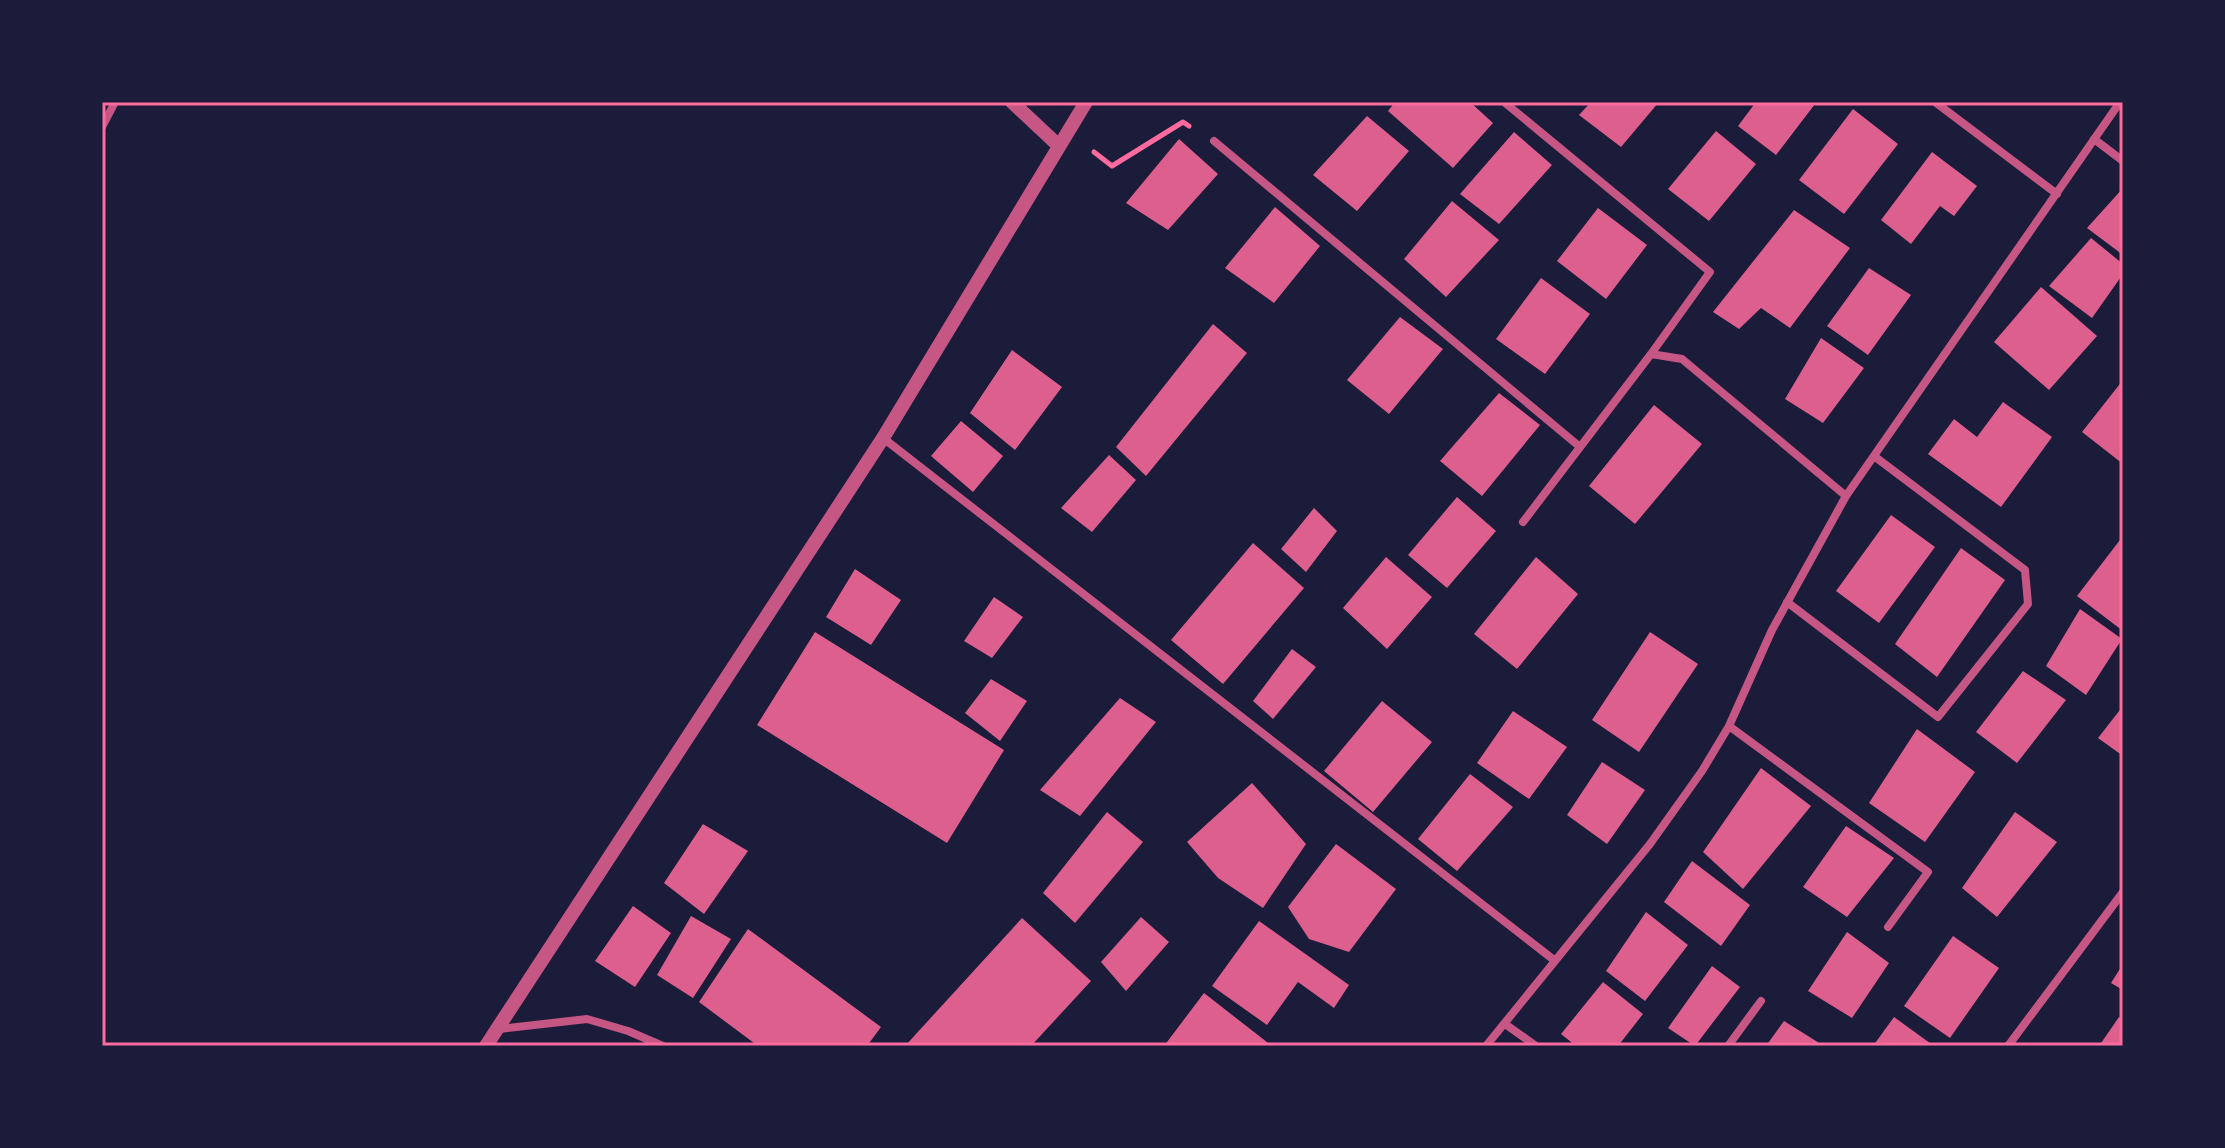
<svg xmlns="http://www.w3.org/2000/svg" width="2225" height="1148" font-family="Georgia,serif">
<rect width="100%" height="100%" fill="#1b1b3a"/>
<path fill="#dd5f8e" d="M 1395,102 L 1470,102 L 1493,123 L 1453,168 L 1388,111 Z
M 1591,102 L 1659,102 L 1621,147 L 1579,115 Z
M 1756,102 L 1812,102 L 1815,104 L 1776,155 L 1738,126 Z
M 1853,109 L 1898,144 L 1844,214 L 1799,180 Z
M 1367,116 L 1409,151 L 1357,211 L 1313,175 Z
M 1716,131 L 1756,164 L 1709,221 L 1668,189 Z
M 1514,132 L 1552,165 L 1499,224 L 1460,194 Z
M 1179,139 L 1218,174 L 1168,230 L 1126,203 Z
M 1932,152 L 1977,186 L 1954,216 L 1940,206 L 1911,244 L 1881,220 Z
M 2123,188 L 2123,255 L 2087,228 Z
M 1452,201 L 1499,240 L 1446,297 L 1404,259 Z
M 1275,207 L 1320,246 L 1274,303 L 1225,268 Z
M 1598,208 L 1647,245 L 1606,299 L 1557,261 Z
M 1794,210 L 1850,248 L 1790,328 L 1761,308 L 1739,329 L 1713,312 Z
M 2091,238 L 2123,264 L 2123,274 L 2092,318 L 2049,286 Z
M 1869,268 L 1911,295 L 1868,355 L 1827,326 Z
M 1541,278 L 1590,314 L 1545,374 L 1496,339 Z
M 2041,287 L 2097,336 L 2049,390 L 1994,342 Z
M 1400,317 L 1443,349 L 1389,414 L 1347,380 Z
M 1213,324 L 1247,353 L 1146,476 L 1116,447 Z
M 1821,338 L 1864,368 L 1823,423 L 1785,399 Z
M 1012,350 L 1062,387 L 1015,450 L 970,413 Z
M 2123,380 L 2123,464 L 2082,432 Z
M 1499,393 L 1540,425 L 1482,496 L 1440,461 Z
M 2003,402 L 2052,437 L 2001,507 L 1928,454 L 1954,419 L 1977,437 Z
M 1654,405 L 1702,444 L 1635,524 L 1589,486 Z
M 961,421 L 1003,456 L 973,492 L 931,456 Z
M 1109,455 L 1136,480 L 1092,532 L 1061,508 Z
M 1457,497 L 1496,531 L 1447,588 L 1408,555 Z
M 1314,508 L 1337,531 L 1306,572 L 1281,549 Z
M 1891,515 L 1935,547 L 1879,623 L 1836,591 Z
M 2123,536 L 2123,631 L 2077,596 Z
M 1253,543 L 1304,588 L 1223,684 L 1171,640 Z
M 1961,548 L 2005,580 L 1937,677 L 1895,644 Z
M 1386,557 L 1432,597 L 1387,649 L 1343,608 Z
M 1536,557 L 1578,594 L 1517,669 L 1474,634 Z
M 855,569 L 901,600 L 871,645 L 826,617 Z
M 994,597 L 1023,617 L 992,658 L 964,641 Z
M 2080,609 L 2122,639 L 2086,695 L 2046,666 Z
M 815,632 L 1004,750 L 947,843 L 757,725 Z
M 1650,632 L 1698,664 L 1639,752 L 1592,720 Z
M 1292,649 L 1316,667 L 1273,719 L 1253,701 Z
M 2023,671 L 2066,700 L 2017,763 L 1976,732 Z
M 991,679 L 1027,701 L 1000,741 L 965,713 Z
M 1120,698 L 1156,722 L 1080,816 L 1040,790 Z
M 1382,701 L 1432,742 L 1373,812 L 1324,771 Z
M 2123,706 L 2123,756 L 2098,738 Z
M 1513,711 L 1567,747 L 1529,799 L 1477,763 Z
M 1917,729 L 1975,772 L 1925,842 L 1869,803 Z
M 1602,762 L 1645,790 L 1607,844 L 1567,815 Z
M 1761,768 L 1811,806 L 1743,889 L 1703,852 Z
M 1470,774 L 1513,807 L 1457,871 L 1418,839 Z
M 1252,783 L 1306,844 L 1263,908 L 1218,878 L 1187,842 Z
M 1107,812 L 1143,842 L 1075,923 L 1043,893 Z
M 2015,812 L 2057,842 L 1997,917 L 1962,888 Z
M 703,824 L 748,851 L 704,914 L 664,883 Z
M 1846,826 L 1894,858 L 1847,917 L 1803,887 Z
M 1336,844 L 1396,889 L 1349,952 L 1309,939 L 1288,907 Z
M 1692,861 L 1750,905 L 1721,946 L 1664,902 Z
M 633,906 L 671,933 L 635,987 L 595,961 Z
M 1646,912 L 1688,945 L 1645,1001 L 1606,971 Z
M 691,916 L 731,939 L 693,998 L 657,975 Z
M 1141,917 L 1169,942 L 1126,991 L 1101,962 Z
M 1022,918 L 1091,981 L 1031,1046 L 905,1046 Z
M 1259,921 L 1349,985 L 1334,1008 L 1298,982 L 1267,1025 L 1212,986 Z
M 748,929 L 881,1027 L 867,1046 L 758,1046 L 699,1002 Z
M 1847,932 L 1889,963 L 1852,1018 L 1808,991 Z
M 1953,936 L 1999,968 L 1950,1038 L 1904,1006 Z
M 2123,964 L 2123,990 L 2111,983 Z
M 1712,966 L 1740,987 L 1695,1046 L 1668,1028 Z
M 1603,982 L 1643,1014 L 1618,1046 L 1576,1046 L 1561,1034 Z
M 1204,993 L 1272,1046 L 1164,1046 Z
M 1894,1017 L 1934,1046 L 1873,1046 Z
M 2119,1017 L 2123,1020 L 2123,1046 L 2099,1046 Z
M 1784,1021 L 1824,1046 L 1766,1046 Z"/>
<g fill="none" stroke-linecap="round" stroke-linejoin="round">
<path stroke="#ff6b9d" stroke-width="5" d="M 1094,152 L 1112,166 L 1183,122 L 1189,126"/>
<path stroke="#c65784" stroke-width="8" d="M 1504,102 L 1710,272 L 1651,354
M 1935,102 L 2057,194
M 102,127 L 115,102
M 2094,139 L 2123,161
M 1214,141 L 1580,447
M 883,438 L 1554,960
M 1523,522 L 1651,354 L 1682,359 L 1846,496
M 1787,602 L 1938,717 L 2028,604 L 2025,570 L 1874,456
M 1729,726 L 1928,872 L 1888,927
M 1505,1024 L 1536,1046
M 499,1029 L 587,1019 L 628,1031 L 663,1046
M 1486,1046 L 1650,844 L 1702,771 L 1729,726 L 1772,630 L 1846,496 L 2120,102
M 1728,1046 L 1761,1001
M 2008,1046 L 2123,892"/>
<path stroke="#c65784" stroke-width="14" d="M 1012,102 L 1059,146
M 486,1046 L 883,438 L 1086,102"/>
</g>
<rect width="2225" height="1148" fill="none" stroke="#1b1b3a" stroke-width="208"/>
<rect x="104" y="104" width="2017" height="940" fill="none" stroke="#ff6b9d" stroke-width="3"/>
</svg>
